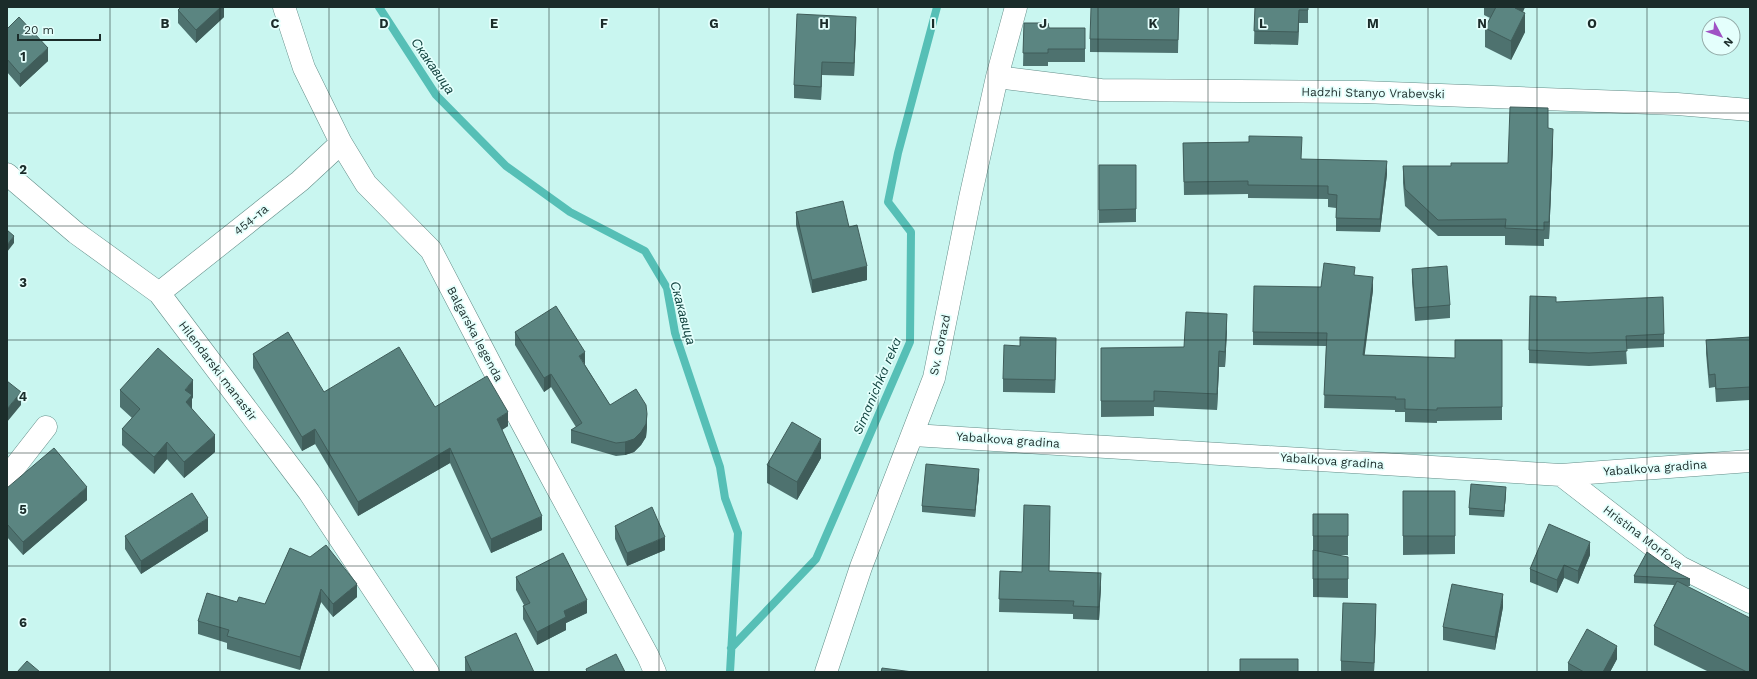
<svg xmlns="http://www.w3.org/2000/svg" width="1757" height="679" font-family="'Work Sans',sans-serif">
<rect width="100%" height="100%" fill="#c9f6f0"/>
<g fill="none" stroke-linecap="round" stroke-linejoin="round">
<path stroke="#56bfb6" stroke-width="8" d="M 379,7 L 436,95 L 506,166 L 570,212 L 645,251 L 667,288 L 675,333 L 720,467 L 725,498 L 738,533 L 730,672
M 731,648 L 816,559 L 910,342 L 911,232 L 888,202 L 898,153 L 937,7"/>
<defs>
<path id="minor" d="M 284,7 L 304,68 L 341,143 L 366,184 L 431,250 L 503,388 L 648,656 L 655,672
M 997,77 L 1101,90 L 1363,92 L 1677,104 L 1750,110
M 7,174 L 76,233 L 159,293 L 309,492 L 428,672
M 159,293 L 300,181 L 341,143
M 913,435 L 1561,475 L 1750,461
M 1561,475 L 1680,567 L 1750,602
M 7,477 L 46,427
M 826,672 L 861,567 L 934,378 L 970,198 L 997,77 L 1016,7"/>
</defs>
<use href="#minor" stroke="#638d88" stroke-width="23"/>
<use href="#minor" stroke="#fff" stroke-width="22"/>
</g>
<path fill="#4e726f" d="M 224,7 L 224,17 L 196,43 L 178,23 L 178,10 Z
M 1179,7 L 1178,53 L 1090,52 L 1090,39 Z
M 1255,7 L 1308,7 L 1308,23 L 1299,23 L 1298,45 L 1254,44 Z
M 1484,7 L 1525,7 L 1523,12 L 1525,32 L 1511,60 L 1485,47 L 1485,28 L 1490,18 L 1484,15 Z
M 1024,23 L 1049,28 L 1085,28 L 1085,62 L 1048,62 L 1048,66 L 1023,66 Z
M 7,29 L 48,61 L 20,87 L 7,72 Z
M 856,30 L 854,76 L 822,75 L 821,100 L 794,98 L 794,85 Z
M 1548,128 L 1553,145 L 1549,239 L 1544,239 L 1544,246 L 1505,245 L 1505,236 L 1438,236 L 1405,206 L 1403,183 L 1403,166 L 1451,166 L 1508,163 Z
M 1183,143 L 1302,159 L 1387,174 L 1380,232 L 1336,231 L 1336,208 L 1328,207 L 1328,199 L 1248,198 L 1248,194 L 1184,195 Z
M 1099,165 L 1136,165 L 1136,222 L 1099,223 Z
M 796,212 L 849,227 L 867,280 L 812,293 L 796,225 Z
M 1412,269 L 1450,305 L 1450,318 L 1415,321 L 1412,282 Z
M 1355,275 L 1373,290 L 1364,355 L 1455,358 L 1502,340 L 1502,420 L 1437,421 L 1437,423 L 1405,422 L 1405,412 L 1395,412 L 1395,410 L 1324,408 L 1326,346 L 1253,345 L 1253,332 L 1321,287 Z
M 1556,302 L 1664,334 L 1664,347 L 1626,349 L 1627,364 L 1589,366 L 1529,363 L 1529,350 Z
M 1227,330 L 1225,367 L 1219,367 L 1217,410 L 1154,407 L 1154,416 L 1101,417 L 1101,348 L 1184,347 Z
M 515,332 L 585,365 L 610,405 L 647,427 L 646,437 L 641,445 L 634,452 L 625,455 L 616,456 L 571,443 L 571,430 L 576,427 L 551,387 L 544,392 L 515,345 Z
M 1750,337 L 1750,400 L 1716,402 L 1715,387 L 1709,388 L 1706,353 L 1706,340 Z
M 1056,351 L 1055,393 L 1003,392 L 1003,379 Z
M 253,354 L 324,392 L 435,407 L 508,426 L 502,430 L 542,530 L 491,553 L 450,463 L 358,516 L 315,444 L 302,451 L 253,368 Z
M 120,390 L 193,397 L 192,399 L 192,409 L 215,452 L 184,478 L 167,459 L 154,474 L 122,445 L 122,429 L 132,418 L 120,407 Z
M 821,458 L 797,500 L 767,483 L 767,465 Z
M 979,476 L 975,517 L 922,512 L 922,506 Z
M 7,488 L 87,500 L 23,555 L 7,537 Z
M 1403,491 L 1455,491 L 1455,554 L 1403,555 Z
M 1506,493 L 1504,517 L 1469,515 L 1469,508 Z
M 1313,514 L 1348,514 L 1348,555 L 1336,555 L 1348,557 L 1348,598 L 1313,597 Z
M 1050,519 L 1049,571 L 1101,586 L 1099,620 L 1073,619 L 1073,614 L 999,612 L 1000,571 L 1022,572 Z
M 615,526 L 665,550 L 627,566 L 615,539 Z
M 208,531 L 141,574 L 125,549 L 125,536 Z
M 290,548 L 357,597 L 333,617 L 321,602 L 300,670 L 227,649 L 227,643 L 198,634 L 198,621 L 237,602 L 265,604 Z
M 1590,555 L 1578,584 L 1564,578 L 1557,593 L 1530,582 L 1530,569 Z
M 1672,570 L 1690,579 L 1690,586 L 1687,586 L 1750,672 L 1709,672 L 1654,645 L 1654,626 L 1674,585 L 1634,583 L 1634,576 Z
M 516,577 L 587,613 L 566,623 L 566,630 L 537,645 L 523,619 L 523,606 L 524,605 L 516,590 Z
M 1503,607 L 1495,650 L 1443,640 L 1443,627 Z
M 1376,617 L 1374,672 L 1341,672 L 1341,661 Z
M 465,657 L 534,672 L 465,672 Z
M 1617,659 L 1610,672 L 1568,672 L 1568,663 Z"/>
<path fill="#405d5a" d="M 221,7 L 224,7 L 224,17 L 196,43 L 196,30 Z
M 1516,7 L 1525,7 L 1515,27 L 1515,8 Z
M 1299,10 L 1299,23 L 1298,45 L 1298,32 Z
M 1525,13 L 1525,32 L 1511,60 L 1511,41 Z
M 856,17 L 856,30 L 854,76 L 854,63 Z
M 48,48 L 48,61 L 20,87 L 20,74 Z
M 822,62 L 822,75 L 821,100 L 821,87 Z
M 1553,129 L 1553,145 L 1549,239 L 1549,222 Z
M 1387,161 L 1387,174 L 1380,232 L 1380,219 Z
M 14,236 L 14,243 L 7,252 L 7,245 Z
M 867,266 L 867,280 L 812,293 L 812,280 Z
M 1373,277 L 1373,290 L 1363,368 L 1363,355 Z
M 1227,314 L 1227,330 L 1225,367 L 1225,352 Z
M 1056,338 L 1056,351 L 1055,393 L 1055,380 Z
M 1219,351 L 1219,367 L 1217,410 L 1217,394 Z
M 585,352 L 585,365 L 579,356 Z
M 551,374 L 551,387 L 544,392 L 544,378 Z
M 193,380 L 193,397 L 192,399 L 192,412 L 186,405 L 185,390 Z
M 21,392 L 21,405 L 7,422 L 7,409 Z
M 508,412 L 508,426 L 497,433 L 497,419 Z
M 647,414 L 647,427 L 646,437 L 641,445 L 634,452 L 625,455 L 625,442 Z
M 315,429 L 315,444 L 302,451 L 302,437 Z
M 215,435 L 215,452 L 184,478 L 184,462 Z
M 821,439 L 821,458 L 797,500 L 797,482 Z
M 167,442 L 167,459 L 154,474 L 154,457 Z
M 450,448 L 450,463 L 358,516 L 358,502 Z
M 979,469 L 979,476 L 975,517 L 975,510 Z
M 87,487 L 87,500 L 23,555 L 23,542 Z
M 1506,487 L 1506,493 L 1504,517 L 1504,511 Z
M 542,516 L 542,530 L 491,553 L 491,539 Z
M 208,518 L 208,531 L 141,574 L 141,561 Z
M 665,537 L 665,550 L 627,566 L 627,553 Z
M 1590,542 L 1590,555 L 1578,584 L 1578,571 Z
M 1564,565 L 1564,578 L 1557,593 L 1557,580 Z
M 1101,573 L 1101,586 L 1099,620 L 1099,607 Z
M 357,584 L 357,597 L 333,617 L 333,604 Z
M 321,589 L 321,602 L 300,670 L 300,657 Z
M 1503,594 L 1503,607 L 1495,650 L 1495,637 Z
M 587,600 L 587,613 L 566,623 L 566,630 L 537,645 L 537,632 L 564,611 Z
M 1376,604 L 1376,617 L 1374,672 L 1374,663 Z
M 1617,646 L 1617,659 L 1610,672 L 1603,672 Z"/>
<path fill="#5b8581" stroke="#405d5a" d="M 181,7 L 221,7 L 196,30 L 178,10 Z
M 1091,7 L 1179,7 L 1178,40 L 1090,39 Z
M 1255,7 L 1308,7 L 1308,10 L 1299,10 L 1298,32 L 1254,31 Z
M 1496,7 L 1516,7 L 1515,8 L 1525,13 L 1511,41 L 1485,28 Z
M 797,14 L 856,17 L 854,63 L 822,62 L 821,87 L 794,85 Z
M 19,17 L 48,48 L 20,74 L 7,59 L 7,29 Z
M 1024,23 L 1048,23 L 1049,28 L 1085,28 L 1085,49 L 1048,49 L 1048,53 L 1023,53 Z
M 1510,107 L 1548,108 L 1548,128 L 1553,129 L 1549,222 L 1544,222 L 1544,230 L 1505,228 L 1506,219 L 1438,220 L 1405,189 L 1403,166 L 1451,166 L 1451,163 L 1508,163 Z
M 1249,136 L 1302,137 L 1301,159 L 1387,161 L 1380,219 L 1336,218 L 1337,195 L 1328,194 L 1328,186 L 1248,185 L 1248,181 L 1184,182 L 1183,143 L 1249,142 Z
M 1099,165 L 1136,165 L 1136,209 L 1099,210 Z
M 843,201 L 849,227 L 857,225 L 867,266 L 812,280 L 796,212 Z
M 7,230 L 14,236 L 7,245 Z
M 1324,263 L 1355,267 L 1354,275 L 1373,277 L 1363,355 L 1455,358 L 1455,340 L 1502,340 L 1502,407 L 1437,408 L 1437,410 L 1405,409 L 1405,399 L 1395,399 L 1396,397 L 1324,395 L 1327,333 L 1253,332 L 1254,286 L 1321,287 Z
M 1447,266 L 1450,305 L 1415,308 L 1412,269 Z
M 1530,296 L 1556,297 L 1556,302 L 1663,297 L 1664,334 L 1626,336 L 1627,351 L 1589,353 L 1529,350 Z
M 556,306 L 585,352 L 579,356 L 610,405 L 636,389 L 646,405 L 647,414 L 646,424 L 641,432 L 634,439 L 625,442 L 616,443 L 571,430 L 582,423 L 551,374 L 544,378 L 515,332 Z
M 1186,312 L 1227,314 L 1225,352 L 1219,351 L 1217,394 L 1154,391 L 1154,401 L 1101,401 L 1101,348 L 1184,347 Z
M 288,332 L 324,392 L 399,347 L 435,407 L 487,376 L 508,412 L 497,419 L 542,516 L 491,539 L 450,448 L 358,502 L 315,429 L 302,437 L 253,354 Z
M 1020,337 L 1056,338 L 1055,380 L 1003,379 L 1004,345 L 1020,346 Z
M 1750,337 L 1750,387 L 1716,389 L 1715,374 L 1709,375 L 1706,340 Z
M 158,348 L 193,380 L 185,390 L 192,395 L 186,402 L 215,435 L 184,462 L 167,442 L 154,457 L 122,429 L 140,409 L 120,390 Z
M 7,381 L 21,392 L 7,409 Z
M 792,422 L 821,439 L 797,482 L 767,465 Z
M 54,448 L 87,487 L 23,542 L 7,524 L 7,488 Z
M 926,464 L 979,469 L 975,510 L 922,506 Z
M 1471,484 L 1506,487 L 1504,511 L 1469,508 Z
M 1403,491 L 1455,491 L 1455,536 L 1403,536 Z
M 192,493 L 208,518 L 141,561 L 125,536 Z
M 1024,505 L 1050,506 L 1049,571 L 1101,573 L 1099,607 L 1073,606 L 1074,601 L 999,599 L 1000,571 L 1022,572 Z
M 652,507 L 665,537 L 627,553 L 615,526 Z
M 1313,514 L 1348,514 L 1348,536 L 1313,536 Z
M 1549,524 L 1590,542 L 1578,571 L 1564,565 L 1557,580 L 1530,569 Z
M 326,545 L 357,584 L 333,604 L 321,589 L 300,657 L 227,636 L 229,630 L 198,621 L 207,593 L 237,602 L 239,597 L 265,604 L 290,548 L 310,557 Z
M 1313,550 L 1348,557 L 1348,579 L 1313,579 Z
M 1647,552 L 1672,570 L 1690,579 L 1634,576 Z
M 563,553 L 587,600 L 564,611 L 566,617 L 537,632 L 523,606 L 530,603 L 516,577 Z
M 1677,581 L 1750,618 L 1750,672 L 1747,672 L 1654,626 Z
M 1452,584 L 1503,594 L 1495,637 L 1443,627 Z
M 1343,603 L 1376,604 L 1374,663 L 1341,661 Z
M 1587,629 L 1617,646 L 1603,672 L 1584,672 L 1568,663 Z
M 516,633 L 534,672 L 472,672 L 465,657 Z
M 616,654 L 625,672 L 587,672 L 586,669 Z
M 1240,659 L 1298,659 L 1298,672 L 1240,672 Z
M 27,661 L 40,672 L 17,672 Z
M 882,668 L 913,672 L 881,672 Z"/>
<path fill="none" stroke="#1b2c2a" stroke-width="1" stroke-opacity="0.55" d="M 110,7 L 110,672M 220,7 L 220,672M 329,7 L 329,672M 439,7 L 439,672M 549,7 L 549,672M 659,7 L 659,672M 769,7 L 769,672M 878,7 L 878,672M 988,7 L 988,672M 1098,7 L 1098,672M 1208,7 L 1208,672M 1318,7 L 1318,672M 1428,7 L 1428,672M 1537,7 L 1537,672M 1647,7 L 1647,672M 7,113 L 1750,113M 7,226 L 1750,226M 7,340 L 1750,340M 7,453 L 1750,453M 7,566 L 1750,566"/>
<g text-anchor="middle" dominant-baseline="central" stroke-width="3.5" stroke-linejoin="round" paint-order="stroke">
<g font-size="12" fill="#1b2c2a" stroke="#e4fffc">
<text transform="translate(1373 93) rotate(1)">Hadzhi Stanyo Vrabevski</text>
<text transform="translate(251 220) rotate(-39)">454-та</text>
<text transform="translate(475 334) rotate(62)">Balgarska legenda</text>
<text transform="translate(940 345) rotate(-78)">Sv. Gorazd</text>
<text transform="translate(218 371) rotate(53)">Hilendarski manastir</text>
<text transform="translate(1008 440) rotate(4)">Yabalkova gradina</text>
<text transform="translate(1332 461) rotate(4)">Yabalkova gradina</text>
<text transform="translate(1655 468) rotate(-4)">Yabalkova gradina</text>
<text transform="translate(1643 537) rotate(37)">Hristina Morfova</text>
</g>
<g font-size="13" font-style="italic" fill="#12433f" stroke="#e4fffc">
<text transform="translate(433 66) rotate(55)">Скакавица</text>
<text transform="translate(683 313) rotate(75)">Скакавица</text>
<text transform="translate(877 386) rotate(-67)">Simanichka reka</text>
</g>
</g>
<g font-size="13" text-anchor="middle" font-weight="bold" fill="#1b2c2a" stroke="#e4fffc" stroke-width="3.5" stroke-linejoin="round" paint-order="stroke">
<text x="165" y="28">B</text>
<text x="275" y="28">C</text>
<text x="384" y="28">D</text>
<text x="494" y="28">E</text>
<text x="604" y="28">F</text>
<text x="714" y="28">G</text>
<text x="824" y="28">H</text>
<text x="933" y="28">I</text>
<text x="1043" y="28">J</text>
<text x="1153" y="28">K</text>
<text x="1263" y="28">L</text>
<text x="1373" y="28">M</text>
<text x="1482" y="28">N</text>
<text x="1592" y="28">O</text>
<text x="23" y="61">1</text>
<text x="23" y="174">2</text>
<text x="23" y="287">3</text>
<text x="23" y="401">4</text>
<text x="23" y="514">5</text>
<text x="23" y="627">6</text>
</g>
<rect width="1757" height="679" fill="none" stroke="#1b2c2a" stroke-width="16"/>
<g transform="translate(1721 36) rotate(131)"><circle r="19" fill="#e4fffc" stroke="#94aba8"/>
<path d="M0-3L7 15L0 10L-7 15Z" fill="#9f52c4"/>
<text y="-6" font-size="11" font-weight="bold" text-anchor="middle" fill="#1b2c2a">N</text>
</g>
<path d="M18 34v6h82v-6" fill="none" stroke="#1b2c2a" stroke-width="2"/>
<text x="24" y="34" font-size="12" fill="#1b2c2a" stroke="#e4fffc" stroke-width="3" paint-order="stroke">20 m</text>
</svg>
